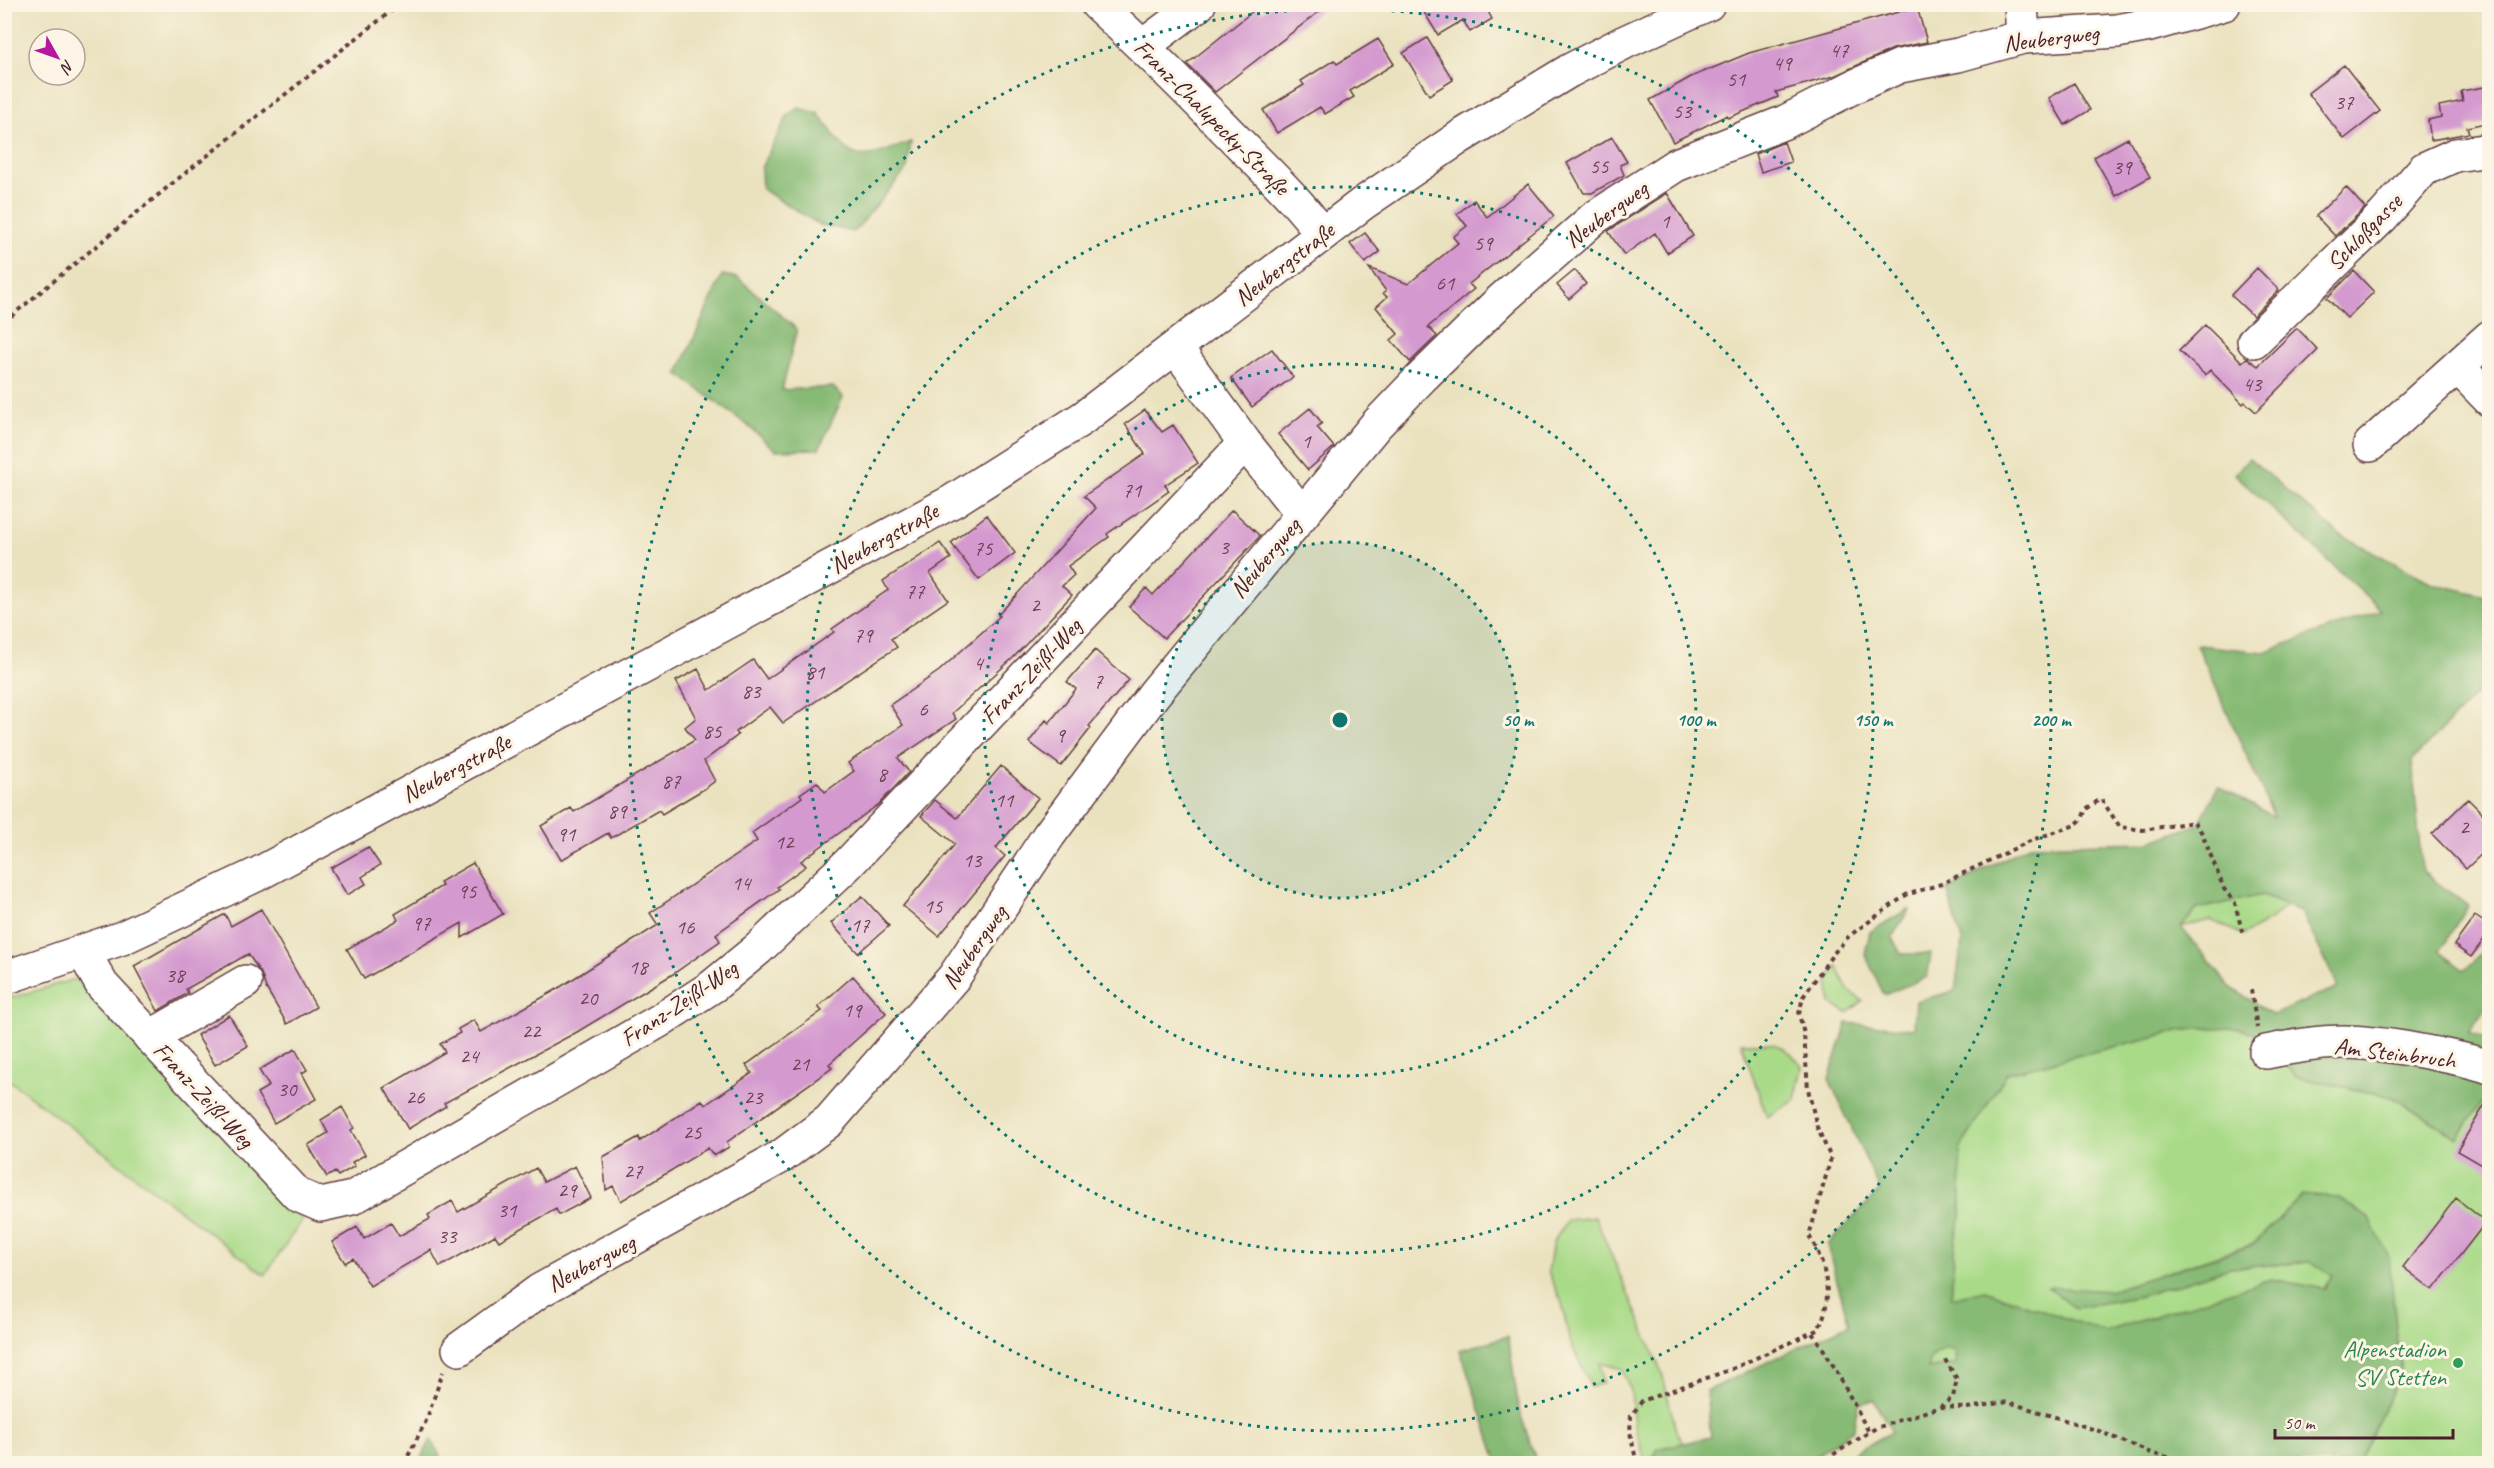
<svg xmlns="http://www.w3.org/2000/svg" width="2494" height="1468" font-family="Caveat,sans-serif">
<rect width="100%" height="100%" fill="#fcf5e5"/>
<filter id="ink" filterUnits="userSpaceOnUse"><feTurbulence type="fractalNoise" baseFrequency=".0167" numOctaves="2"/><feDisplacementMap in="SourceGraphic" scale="12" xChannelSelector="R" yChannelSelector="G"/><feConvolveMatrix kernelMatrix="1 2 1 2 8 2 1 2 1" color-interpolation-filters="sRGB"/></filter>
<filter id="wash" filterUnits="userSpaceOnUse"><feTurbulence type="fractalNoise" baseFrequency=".008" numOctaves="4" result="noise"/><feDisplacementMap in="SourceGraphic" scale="24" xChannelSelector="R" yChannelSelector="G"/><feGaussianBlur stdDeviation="1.35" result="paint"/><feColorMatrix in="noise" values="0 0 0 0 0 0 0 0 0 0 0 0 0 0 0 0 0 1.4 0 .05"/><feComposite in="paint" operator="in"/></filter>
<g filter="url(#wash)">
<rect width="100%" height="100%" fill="#eae2bf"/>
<path fill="#a9da88" stroke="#7a7c5a" stroke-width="1.5" d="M 2262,895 L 2286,906 L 2270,920 L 2243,935 L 2211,920 L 2181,927 L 2197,909 Z
M 1837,966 L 1848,990 L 1863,1001 L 1847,1013 L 1831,1003 L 1828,980 Z
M 75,979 L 303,1219 L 265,1275 L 5,1077 L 4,1000 Z
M 2230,1027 L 2266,1035 L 2296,1077 L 2393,1097 L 2458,1138 L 2482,1102 L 2489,1107 L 2489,1463 L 2357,1463 L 2401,1374 L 2395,1325 L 2302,1196 L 2253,1244 L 2109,1291 L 2049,1288 L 2075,1308 L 2141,1296 L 2229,1268 L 2311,1262 L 2332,1275 L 2324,1289 L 2271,1279 L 2105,1332 L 1985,1290 L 1951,1298 L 1955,1239 L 1961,1216 L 1960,1149 L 2007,1073 L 2182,1030 Z
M 1741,1043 C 1772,1043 1784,1040 1802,1067 L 1795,1100 L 1767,1117 Z
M 1595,1217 L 1662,1373 L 1676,1431 L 1683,1443 L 1658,1449 L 1650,1463 L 1646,1463 L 1634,1424 L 1631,1391 L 1622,1369 L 1600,1363 L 1603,1383 L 1591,1387 L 1569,1339 L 1562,1303 L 1548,1272 L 1553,1242 L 1568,1220 Z
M 1946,1348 L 1955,1352 L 1956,1364 L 1927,1369 L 1931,1357 Z"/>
<path fill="#86ba74" stroke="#686c50" stroke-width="1.5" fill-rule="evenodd" d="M 798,108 L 818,113 C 855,164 852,163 911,142 L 907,169 L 854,232 L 820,225 L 762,189 L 761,168 L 788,115 Z
M 722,275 L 738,278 L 797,329 L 782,390 L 833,387 L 843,397 L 819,449 L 775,450 L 746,424 L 678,374 Z
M 2249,458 L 2339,534 L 2432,583 L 2489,597 L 2489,682 L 2412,760 L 2422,871 L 2468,906 L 2439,951 L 2464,970 L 2489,947 L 2489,1004 L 2469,1032 L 2489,1040 L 2489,1107 L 2481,1103 L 2458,1138 L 2393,1097 L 2296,1077 L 2265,1035 L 2230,1027 L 2182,1030 L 2007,1073 L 1960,1149 L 1961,1216 L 1955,1239 L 1951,1298 L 1984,1290 L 2105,1332 L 2271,1279 L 2324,1289 L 2332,1275 L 2311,1262 L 2229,1268 L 2141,1296 L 2075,1308 L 2048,1287 L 2109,1291 L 2253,1245 L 2302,1195 L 2338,1198 L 2370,1219 L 2389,1258 L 2401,1374 L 2357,1463 L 1834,1463 L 1892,1432 L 1874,1400 L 1858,1404 L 1853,1430 L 1805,1463 L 1650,1464 L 1658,1449 L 1711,1437 L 1706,1391 L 1849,1324 L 1827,1245 L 1880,1190 L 1829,1079 L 1847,1023 L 1914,1029 L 1916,1001 L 1955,991 L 1962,941 L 1947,889 L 2030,845 L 2150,842 L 2199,824 L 2218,786 L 2274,817 L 2197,645 L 2264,652 L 2381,610 L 2235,474 ZM 2262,895 L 2302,913 L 2338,987 L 2273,1015 L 2230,987 L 2181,927 L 2197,909 ZM 1946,1348 L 1955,1352 L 1956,1364 L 1928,1369 L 1931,1357 Z
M 1910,908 L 1892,937 L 1901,954 L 1931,954 L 1927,977 L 1884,995 L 1865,954 L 1870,932 Z
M 1508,1336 L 1519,1410 L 1537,1463 L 1498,1463 L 1460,1350 Z
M 431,1440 L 444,1463 L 419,1463 Z"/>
<g id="blocks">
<path fill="#d49acf" d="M 1272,4 L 1329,4 L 1215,92 L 1187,64 L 1258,7 L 1262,12 Z
M 1419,4 L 1488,4 L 1485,6 L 1492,19 L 1470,32 L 1463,20 L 1438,35 Z
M 1917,7 L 1927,42 L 1893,49 L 1834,76 L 1776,92 L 1778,97 L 1728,118 L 1727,115 L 1673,142 L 1650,100 L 1691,77 L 1749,53 Z
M 1427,38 L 1453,80 L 1429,95 L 1403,53 Z
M 1378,39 L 1394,64 L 1350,91 L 1354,97 L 1325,114 L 1320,107 L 1277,133 L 1263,110 L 1304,85 L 1301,81 L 1334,60 L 1337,64 Z
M 2344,65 L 2380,111 L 2344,139 L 2308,93 Z
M 2074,83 L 2090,110 L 2065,125 L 2049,98 Z
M 2490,86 L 2490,122 L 2467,127 L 2469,133 L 2431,140 L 2428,120 L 2441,117 L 2439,106 L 2463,101 L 2461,91 Z
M 1612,137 L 1627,162 L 1620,165 L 1624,175 L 1592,193 L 1584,193 L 1567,163 Z
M 2128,138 L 2150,177 L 2116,196 L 2094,157 Z
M 1784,142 L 1791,162 L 1761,172 L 1755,154 Z
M 1528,184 L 1554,216 L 1469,284 L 1474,289 L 1428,327 L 1437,336 L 1410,362 L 1391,340 L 1398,334 L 1376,307 L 1387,297 L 1383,293 L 1386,291 L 1369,268 L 1408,284 L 1458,243 L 1453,237 L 1467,226 L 1457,214 L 1474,200 L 1487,217 Z
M 2346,187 L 2365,208 L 2335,236 L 2316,216 Z
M 1667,193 L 1693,236 L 1667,253 L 1655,233 L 1624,255 L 1608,231 Z
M 1365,233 L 1380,252 L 1365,263 L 1350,244 Z
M 2257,268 L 2279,290 L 2253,316 L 2231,295 Z
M 1575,270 L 1586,284 L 1569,299 L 1557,285 Z
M 2354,271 L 2374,292 L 2347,318 L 2327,298 Z
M 2205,325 L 2242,362 L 2247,358 L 2258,366 L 2297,328 L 2318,350 L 2256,412 L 2245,402 L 2243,404 L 2210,370 L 2205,375 L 2179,351 Z
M 1272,349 L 1293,377 L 1252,407 L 1231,378 Z
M 1310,408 L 1322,423 L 1317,427 L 1334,447 L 1308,470 L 1278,434 Z
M 1145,410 L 1162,432 L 1173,425 L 1198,463 L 1165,485 L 1169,491 L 1107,534 L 1109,537 L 1068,566 L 1074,575 L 1062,586 L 1072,595 L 1013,658 L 952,713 L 956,719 L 898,758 L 909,772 L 879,804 L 801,861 L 806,866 L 777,887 L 779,889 L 716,934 L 720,941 L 673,974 L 577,1032 L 444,1103 L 446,1106 L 408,1129 L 384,1088 L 445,1052 L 440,1044 L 460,1033 L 458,1029 L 474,1020 L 481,1032 L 554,991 L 658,925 L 650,913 L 757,841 L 752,833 L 802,797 L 800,794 L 817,782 L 825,792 L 854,771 L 848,763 L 903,725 L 890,705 L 939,671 L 1000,616 L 998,615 L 1096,508 L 1084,496 L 1145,454 L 1125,424 Z
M 1232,510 L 1260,536 L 1164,638 L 1129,607 L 1146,588 L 1153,595 Z
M 987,515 L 1015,553 L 979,580 L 951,543 Z
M 940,543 L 951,558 L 930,573 L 948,600 L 891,639 L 897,647 L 783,723 L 770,707 L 736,732 L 738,735 L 704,761 L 715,781 L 704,789 L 662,814 L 659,810 L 611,838 L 608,833 L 561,860 L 541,826 L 571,808 L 574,812 L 695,740 L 685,727 L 696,718 L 676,681 L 698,669 L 709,690 L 753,660 L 767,679 L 834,632 L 832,629 L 888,590 L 883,581 Z
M 1095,650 L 1129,680 L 1089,726 L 1091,728 L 1061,766 L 1029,742 L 1046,720 L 1049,723 L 1076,689 L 1067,682 Z
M 1001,766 L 1038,798 L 996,848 L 1005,856 L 939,936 L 903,906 L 955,844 L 921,816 L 935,800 L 957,818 Z
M 2468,799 L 2490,821 L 2490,846 L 2466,869 L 2432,834 Z
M 368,847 L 380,865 L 362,877 L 366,884 L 347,895 L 331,868 Z
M 473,863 L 503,914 L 462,938 L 462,923 L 364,979 L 347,949 L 398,920 L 395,914 L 442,886 L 440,882 Z
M 862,896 L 889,926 L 858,953 L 831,923 Z
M 261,909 L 316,1007 L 287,1024 L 266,988 L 261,973 L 248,954 L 186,989 L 188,993 L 158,1011 L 134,966 L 225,914 L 231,926 Z
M 2475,916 L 2490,926 L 2490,931 L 2471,957 L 2454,945 Z
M 853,976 L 886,1013 L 829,1064 L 832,1068 L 727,1142 L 729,1147 L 714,1156 L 708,1148 L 621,1201 L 613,1186 L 606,1190 L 603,1157 L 639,1137 L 640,1141 L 702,1100 L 705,1105 L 752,1073 L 746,1065 L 822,1011 L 818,1007 Z
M 229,1015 L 248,1046 L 215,1065 L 197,1035 Z
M 295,1049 L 307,1070 L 302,1073 L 316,1099 L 274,1123 L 257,1093 L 269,1086 L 259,1070 Z
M 2490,1096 L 2490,1170 L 2457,1151 Z
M 342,1107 L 354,1128 L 351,1130 L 365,1155 L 352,1162 L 355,1166 L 338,1176 L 335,1172 L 327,1177 L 308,1145 L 328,1133 L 321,1120 Z
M 575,1166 L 591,1198 L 559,1215 L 556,1209 L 499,1241 L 495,1235 L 440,1267 L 431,1250 L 370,1286 L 353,1258 L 345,1263 L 332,1242 L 357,1227 L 364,1239 L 391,1223 L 399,1236 L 430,1219 L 428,1215 L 452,1201 L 458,1212 L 536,1168 L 544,1182 Z
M 2456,1198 L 2486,1222 L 2433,1290 L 2403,1267 Z"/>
</g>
</g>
<g filter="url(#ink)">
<use href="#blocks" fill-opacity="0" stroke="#623c41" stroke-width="1.5"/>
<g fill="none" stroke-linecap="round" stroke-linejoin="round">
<defs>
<path id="minor" d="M 1097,4 C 1145,48 1190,93 1235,139 C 1265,170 1297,199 1322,234
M 2021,4 L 2023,37
M 1143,46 L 1199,4
M 2254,341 L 2383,216 L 2424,169 L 2455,155 L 2490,150
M 1176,348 L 1245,443 L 1302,514
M 2458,367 L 2490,400
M 2370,445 L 2490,337
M 84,953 L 102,985 L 298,1195 L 321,1205 L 352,1198 L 659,1021 L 713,986 L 758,949 L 848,864 L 1245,443
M 4,978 L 122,938 L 258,874 L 953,501 L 1083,418 L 1362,204 L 1460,137 L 1569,71 L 1625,42 L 1708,4
M 150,1037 L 245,982
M 2266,1052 C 2291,1047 2317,1042 2344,1042 C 2380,1042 2455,1056 2490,1067
M 459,1349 L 539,1291 L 782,1156 L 829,1121 L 954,977 L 1049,835 L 1154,694 L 1376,425 L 1421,378 L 1500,301 L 1594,218 L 1676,165 L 1785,122 L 1855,86 L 1900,66 L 1958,55 L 2023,37 L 2117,31 L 2150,25 L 2224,4"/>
</defs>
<use href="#minor" stroke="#623c41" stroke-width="36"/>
<path stroke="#623c41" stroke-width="4" stroke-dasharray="4.5 4.5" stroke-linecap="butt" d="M 4,322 L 174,182 L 400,4
M 2251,990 L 2257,1028
M 1812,1333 C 1835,1363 1850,1399 1869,1432
M 1940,1407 L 1967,1408 L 2008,1402 L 2099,1431 L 2153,1454 L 2203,1464
M 404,1464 L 426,1421 L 443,1372
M 1637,1464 L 1630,1432 L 1631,1416 L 1642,1401 L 1732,1369 L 1817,1330 C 1835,1304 1826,1261 1809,1236 L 1831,1158 L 1817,1127 L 1808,1089 L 1804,1034 L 1799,1014 L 1803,997 L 1833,954 L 1849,936 L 1906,895 L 1941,884 L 2032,840 L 2075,825 L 2082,819 L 2086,809 L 2101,799 L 2120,827 L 2143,830 L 2194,822 L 2202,833 L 2224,889 L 2235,903 L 2243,935
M 1818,1464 L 1876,1428 L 1940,1407 L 1953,1397 L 1957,1379 L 1944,1358"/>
<use href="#minor" stroke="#fff" stroke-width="33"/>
</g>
</g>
<circle cx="1340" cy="720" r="178" fill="#0f766e" fill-opacity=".12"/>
<g fill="none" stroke="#0f766e" stroke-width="3" stroke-dasharray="3 6">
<circle cx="1340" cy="720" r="178"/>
<circle cx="1340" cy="720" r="356"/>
<circle cx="1340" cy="720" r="533"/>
<circle cx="1340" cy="720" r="711"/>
</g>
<circle fill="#2e9e5b" stroke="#fcf5e5" stroke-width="2" cx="2458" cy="1363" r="6"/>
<g text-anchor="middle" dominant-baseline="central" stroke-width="6" stroke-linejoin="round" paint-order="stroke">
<g font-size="21" fill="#6c3e54">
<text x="1839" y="50">47</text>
<text x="1782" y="63">49</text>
<text x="1736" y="79">51</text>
<text x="2344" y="102">37</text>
<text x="1682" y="111">53</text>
<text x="1599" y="166">55</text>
<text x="2122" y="167">39</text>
<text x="1665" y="221">1</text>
<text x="1483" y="243">59</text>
<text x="1445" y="283">61</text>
<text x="2252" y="384">43</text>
<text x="1306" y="441">1</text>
<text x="1132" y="490">71</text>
<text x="1224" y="547">3</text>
<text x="983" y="548">75</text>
<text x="915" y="591">77</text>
<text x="1035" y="605">2</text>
<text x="863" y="635">79</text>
<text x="978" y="663">4</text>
<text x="815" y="672">81</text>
<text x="1098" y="681">7</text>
<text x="751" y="691">83</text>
<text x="923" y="709">6</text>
<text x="712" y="731">85</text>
<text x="1060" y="735">9</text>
<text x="882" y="774">8</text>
<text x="671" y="781">87</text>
<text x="1004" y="800">11</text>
<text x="617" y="811">89</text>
<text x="2464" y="827">2</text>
<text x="566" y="834">91</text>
<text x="784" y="842">12</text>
<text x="972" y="860">13</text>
<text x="741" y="883">14</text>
<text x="467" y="891">95</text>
<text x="933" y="906">15</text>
<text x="421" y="923">97</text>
<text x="860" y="925">17</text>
<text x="685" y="927">16</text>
<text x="638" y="967">18</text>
<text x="175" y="975">38</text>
<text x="588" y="998">20</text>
<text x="852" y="1010">19</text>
<text x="531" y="1031">22</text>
<text x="469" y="1056">24</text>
<text x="800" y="1064">21</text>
<text x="287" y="1089">30</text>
<text x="415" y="1097">26</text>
<text x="753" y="1097">23</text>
<text x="692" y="1132">25</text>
<text x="633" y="1171">27</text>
<text x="567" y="1190">29</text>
<text x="507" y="1210">31</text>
<text x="447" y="1236">33</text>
</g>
<g font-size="24" fill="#4a1f2b" stroke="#fcf5e5">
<text transform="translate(2051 38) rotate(-7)">Neubergweg</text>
<text transform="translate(1212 117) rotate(45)">Franz-Chalupecky-Straße</text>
<text transform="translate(1606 214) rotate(-36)">Neubergweg</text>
<text transform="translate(2364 232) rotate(-46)">Schloßgasse</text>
<text transform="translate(1284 264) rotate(-38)">Neubergstraße</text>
<text transform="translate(884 538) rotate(-29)">Neubergstraße</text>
<text transform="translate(1265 558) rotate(-50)">Neubergweg</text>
<text transform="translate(1031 671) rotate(-47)">Franz-Zeißl-Weg</text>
<text transform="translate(456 768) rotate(-28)">Neubergstraße</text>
<text transform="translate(974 947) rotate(-55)">Neubergweg</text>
<text transform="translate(679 1003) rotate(-34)">Franz-Zeißl-Weg</text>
<text transform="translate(2395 1053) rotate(7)">Am Steinbruch</text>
<text transform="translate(204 1095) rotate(47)">Franz-Zeißl-Weg</text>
<text transform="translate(591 1263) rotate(-28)">Neubergweg</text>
</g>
<g font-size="24" fill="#27864d" stroke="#fcf5e5" text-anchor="end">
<text x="2446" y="1349">Alpenstadion<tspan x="2446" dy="28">SV Stetten</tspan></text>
</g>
</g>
<circle cx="1340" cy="720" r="9" fill="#0f766e" stroke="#fcf5e5" stroke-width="3"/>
<g font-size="18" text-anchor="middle" font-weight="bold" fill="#0f766e" stroke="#fcf5e5" stroke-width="6" stroke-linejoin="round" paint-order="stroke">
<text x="1518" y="726">50 m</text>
<text x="1696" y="726">100 m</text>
<text x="1873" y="726">150 m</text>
<text x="2051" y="726">200 m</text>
</g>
<rect width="2494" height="1468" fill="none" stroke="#fcf5e5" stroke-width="24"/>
<g transform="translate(57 57) rotate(130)"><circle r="28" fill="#fcf5e5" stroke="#b59f9b" stroke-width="1.5"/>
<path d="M0-4.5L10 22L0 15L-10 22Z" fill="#b5179e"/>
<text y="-9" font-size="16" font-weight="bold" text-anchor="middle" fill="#4a1f2b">N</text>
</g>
<path d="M2275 1429v9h178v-9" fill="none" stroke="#4a1f2b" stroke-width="3"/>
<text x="2284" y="1429" font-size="18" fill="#4a1f2b" stroke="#fcf5e5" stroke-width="4.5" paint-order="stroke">50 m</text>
</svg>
